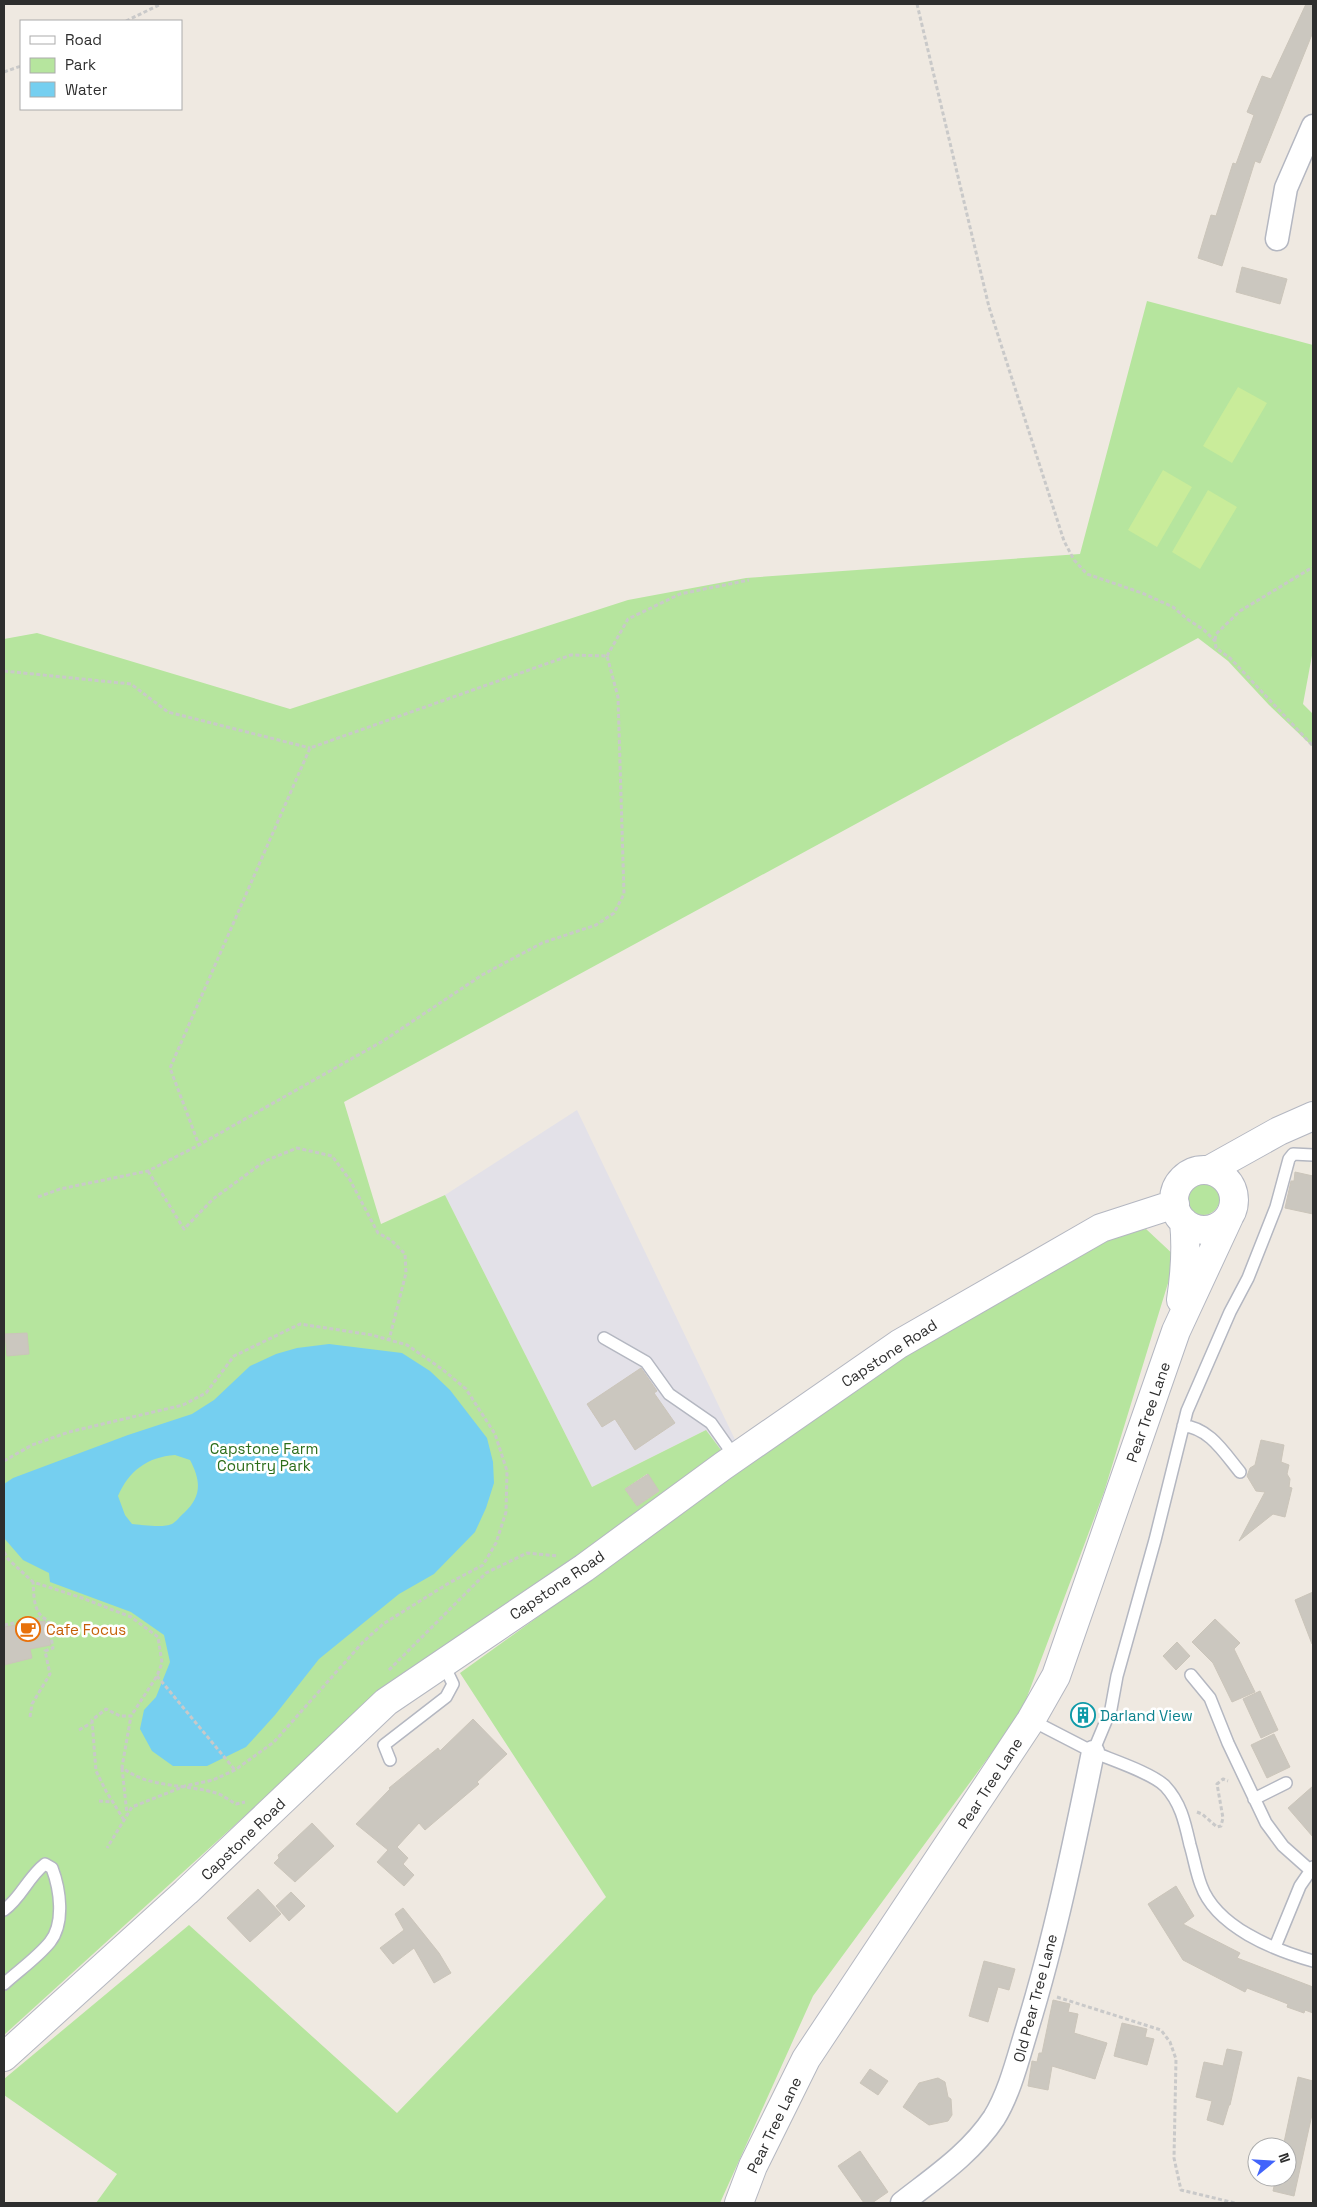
<svg xmlns="http://www.w3.org/2000/svg" width="1317" height="2207" font-family="'Space Grotesk',sans-serif">
<rect width="100%" height="100%" fill="#efe9e1"/>
<path fill="#e3e1e8" d="M 577,1110 L 739,1448 L 727,1458 L 706,1430 L 592,1487 L 445,1195 Z"/>
<path fill="#b6e59e" fill-rule="evenodd" d="M 1147,301 L 1313,345 L 1313,650 L 1303,704 L 1313,714 L 1313,747 L 1269,705 L 1228,661 L 1198,638 L 344,1102 L 381,1224 L 445,1195 L 592,1487 L 706,1430 L 727,1458 L 379,1694 L 4,2035 L 4,639 L 37,633 L 290,709 L 628,600 L 746,578 L 1080,554 ZM 647,1474 L 659,1491 L 637,1506 L 625,1489 Z
M1186 1198a17 17 0 1 1 34 0a17 17 0 1 1-34 0Z
M 1146,1229 L 1176,1257 L 1104,1492 L 1021,1713 L 813,1996 L 720,2203 L 96,2203 L 117,2174 L 4,2095 L 4,2079 L 189,1925 L 397,2113 L 606,1897 L 460,1673 L 861,1384 L 1089,1243 Z"/>
<path fill="#c9ec9a" d="M 1238,387 L 1267,403 L 1232,463 L 1203,446 Z
M 1163,470 L 1192,487 L 1157,547 L 1128,530 Z
M 1208,490 L 1237,507 L 1200,569 L 1172,552 Z"/>
<path fill="#75cff0" fill-rule="evenodd" d="M 329,1344 L 402,1353 L 430,1371 L 450,1390 L 487,1438 L 493,1462 L 494,1483 L 486,1508 L 475,1532 L 434,1574 L 399,1594 L 319,1659 L 275,1715 L 246,1747 L 207,1766 L 173,1766 L 152,1751 L 140,1729 L 144,1710 L 156,1697 L 170,1662 L 164,1635 L 131,1612 L 50,1582 L 49,1573 L 23,1560 L 4,1538 L 4,1484 L 13,1478 L 128,1435 L 192,1414 L 214,1400 L 250,1366 L 276,1354 L 297,1348 ZM 175,1455 L 190,1460 C 201,1481 202,1496 184,1513 C 180,1516 176,1522 172,1524 C 164,1528 142,1525 132,1524 L 125,1515 L 118,1496 C 129,1471 147,1457 175,1455 Z"/>
<path fill="#cbc7bf" stroke="#cbc5ba" d="M 1306,4 L 1313,4 L 1313,32 L 1260,163 L 1255,161 L 1222,266 L 1198,258 L 1211,215 L 1216,216 L 1233,163 L 1236,164 L 1254,115 L 1247,112 L 1262,76 L 1271,79 Z
M 1242,267 L 1287,279 L 1280,304 L 1236,292 Z
M 1295,1172 L 1313,1176 L 1313,1214 L 1285,1208 L 1291,1181 L 1294,1181 Z
M 27,1333 L 29,1354 L 7,1356 L 5,1334 Z
M 641,1368 L 657,1391 L 654,1393 L 675,1423 L 635,1450 L 615,1419 L 602,1427 L 587,1404 Z
M 1261,1440 L 1284,1445 L 1281,1462 L 1289,1465 L 1287,1474 L 1290,1479 L 1289,1487 L 1292,1488 L 1285,1517 L 1273,1514 L 1239,1541 L 1265,1492 L 1256,1491 L 1247,1476 L 1250,1468 L 1255,1465 Z
M 648,1474 L 659,1491 L 637,1506 L 625,1489 Z
M 1313,1592 L 1313,1644 L 1312,1644 L 1295,1600 Z
M 1215,1619 L 1240,1643 L 1234,1649 L 1255,1692 L 1232,1702 L 1213,1663 L 1192,1642 Z
M 45,1621 L 51,1645 L 30,1649 L 32,1658 L 4,1665 L 4,1627 Z
M 1177,1642 L 1190,1656 L 1176,1670 L 1163,1656 Z
M 1260,1691 L 1278,1730 L 1261,1738 L 1243,1699 Z
M 473,1719 L 507,1754 L 477,1782 L 479,1784 L 425,1830 L 419,1823 L 397,1847 L 408,1858 L 403,1864 L 414,1875 L 404,1886 L 377,1862 L 388,1850 L 356,1824 L 390,1789 L 389,1788 L 438,1748 L 440,1751 Z
M 1274,1734 L 1290,1767 L 1267,1778 L 1251,1745 Z
M 1313,1786 L 1313,1837 L 1288,1808 Z
M 312,1823 L 334,1846 L 295,1882 L 274,1863 L 279,1858 L 278,1855 Z
M 1176,1886 L 1194,1916 L 1183,1924 L 1240,1953 L 1237,1958 L 1313,1987 L 1313,2013 L 1305,2010 L 1304,2013 L 1287,2007 L 1288,2004 L 1247,1988 L 1245,1992 L 1183,1960 L 1148,1904 Z
M 258,1889 L 281,1914 L 250,1942 L 227,1918 Z
M 291,1892 L 305,1906 L 289,1921 L 276,1906 Z
M 403,1908 L 439,1953 L 451,1973 L 434,1983 L 414,1948 L 393,1964 L 380,1948 L 404,1930 L 395,1914 Z
M 984,1961 L 1015,1969 L 1009,1990 L 998,1987 L 988,2022 L 969,2016 Z
M 1053,2000 L 1070,2004 L 1068,2012 L 1078,2014 L 1074,2033 L 1107,2043 L 1095,2079 L 1052,2066 L 1048,2090 L 1028,2086 L 1032,2061 L 1037,2062 L 1039,2053 L 1042,2053 Z
M 1122,2023 L 1147,2029 L 1145,2037 L 1154,2039 L 1147,2065 L 1114,2056 Z
M 1227,2049 L 1242,2052 L 1230,2105 L 1229,2105 L 1223,2125 L 1207,2120 L 1212,2101 L 1196,2097 L 1204,2062 L 1223,2066 Z
M 870,2069 L 888,2081 L 878,2095 L 860,2083 Z
M 1298,2077 L 1313,2081 L 1313,2110 L 1294,2196 L 1273,2191 L 1276,2177 L 1287,2177 L 1287,2147 L 1283,2147 Z
M 938,2078 L 945,2082 L 948,2097 L 951,2099 L 952,2115 L 948,2121 L 929,2125 L 903,2107 L 919,2083 Z
M 860,2151 L 888,2192 L 872,2203 L 864,2203 L 838,2166 Z"/>
<g fill="none" stroke-linecap="round" stroke-linejoin="round">
<defs>
<path id="lane" d="M 604,1338 L 646,1362 L 669,1394 L 711,1423 L 735,1457
M 1183,1426 C 1209,1427 1225,1454 1240,1472
M 1191,1675 L 1210,1698 L 1228,1743 L 1266,1823 L 1283,1846 L 1310,1870
M 1031,1720 L 1093,1752 L 1111,1709 L 1117,1676 L 1155,1540 L 1187,1411 L 1230,1312 L 1248,1278 L 1276,1207 L 1289,1159 L 1293,1154 L 1313,1155
M 1093,1752 C 1112,1760 1152,1773 1165,1786 C 1181,1803 1185,1823 1190,1845 C 1194,1858 1196,1872 1201,1885 C 1216,1927 1274,1950 1313,1961
M 390,1760 L 384,1745 L 446,1697 L 453,1684 L 443,1663
M 1254,1799 L 1286,1783
M 4,1910 C 21,1898 28,1877 45,1864 L 52,1868 C 60,1889 65,1923 50,1942 C 37,1958 18,1971 4,1984
M 1275,1947 L 1300,1886 L 1313,1867"/>
<path id="street" d="M 1277,239 L 1286,188 L 1313,126
M 902,2203 C 935,2177 970,2154 994,2118 C 1010,2092 1018,2058 1027,2029 C 1055,1938 1074,1845 1093,1752"/>
<path id="secondary" d="M 1209,1170 L 1279,1131 L 1313,1116
M1174 1200a30 30 0 1 1 60 0a30 30 0 1 1-60 0Z
M 1181,1300 C 1185,1273 1187,1249 1184,1222
M 4,2057 L 186,1892 L 386,1702 L 584,1568 L 723,1466 L 899,1344 L 1101,1228 L 1175,1204
M 739,2203 L 753,2166 L 806,2059 L 1031,1720 L 1056,1676 L 1176,1331 L 1229,1217"/>
</defs>
<use href="#lane" stroke="#b4b7c1" stroke-width="14"/>
<use href="#street" stroke="#b4b7c1" stroke-width="25"/>
<use href="#secondary" stroke="#b4b7c1" stroke-width="30"/>
<path stroke="#c9c9c9" stroke-width="3" stroke-dasharray="4 2.5" stroke-linecap="butt" d="M 917,4 L 989,307 L 1064,541 L 1074,560 L 1087,574 L 1142,593 L 1173,607 L 1187,619 L 1204,630 L 1215,641 L 1216,648 L 1230,658 L 1313,746
M 126,21 L 161,4
M 4,72 L 21,66
M 1215,640 L 1216,634 L 1240,611 L 1313,567
M 607,656 L 628,619 L 680,594 L 749,580
M 4,671 L 131,684 L 168,712 L 310,748
M 148,1171 L 184,1229 L 213,1199 L 265,1161 L 297,1148 L 332,1156 L 350,1180 L 378,1233 L 391,1240 L 405,1254 L 406,1273 L 389,1340
M 38,1197 L 60,1189 L 148,1171 L 199,1145 L 383,1041 L 482,975 L 542,943 L 596,925 L 614,913 L 624,894 L 618,697 L 607,656 L 571,655 L 310,748 L 170,1068 L 199,1145
M 4,1461 L 32,1445 L 69,1432 L 183,1405 L 206,1393 L 234,1356 L 300,1324 L 372,1335 L 407,1345 L 442,1369 L 466,1389 L 495,1434 L 507,1471 L 506,1512 L 496,1543 L 483,1565 L 449,1583 L 383,1624 L 363,1642 L 274,1742 L 235,1770 L 213,1780 L 185,1786 L 132,1807 L 107,1848
M 4,1552 L 8,1559 L 33,1582 L 82,1598 L 131,1617 L 158,1637 L 162,1663 L 157,1676 L 131,1716
M 4,1625 L 42,1618
M 389,1670 L 486,1573 L 527,1553 L 558,1556
M 157,1676 L 235,1770
M 30,1717 L 32,1704 L 50,1674 L 45,1651 L 53,1648 L 48,1620 C 33,1615 34,1595 33,1582
M 79,1730 L 91,1723
M 122,1768 L 127,1814
M 99,1801 L 112,1802
M 1197,1812 L 1202,1814 L 1217,1827 L 1221,1826 L 1223,1818 L 1217,1784 L 1223,1779 L 1228,1781
M 124,1820 L 106,1791 L 96,1771 L 92,1720 L 106,1709 L 120,1716 L 131,1716 L 122,1767 C 146,1788 186,1784 216,1793 C 223,1795 230,1801 236,1804 L 245,1802
M 1057,1997 L 1161,2030 L 1170,2042 L 1176,2059 L 1174,2158 L 1181,2190 L 1235,2203"/>
<use href="#lane" stroke="#fff" stroke-width="11"/>
<use href="#street" stroke="#fff" stroke-width="22"/>
<use href="#secondary" stroke="#fff" stroke-width="28"/>
</g>
<defs>
<symbol id="cafe-ring" viewBox="-11 -11 22 22"><circle r="9.5" fill="#fff" stroke="#e8710a" stroke-width="1.5"/><path d="M-5.5-4.5H6V0H3Q3 3.5 0 3.5H-2.5Q-5.5 3.5-5.5 0ZM3-3.2v2h1.7v-2ZM-6 4.5H4V6H-6Z" fill="#e8710a"/></symbol>
<symbol id="building-ring" viewBox="-11 -11 22 22"><circle r="9.5" fill="#fff" stroke="#0f9aa8" stroke-width="1.5"/><path d="M-4-6H4V6H1V3H-1V6H-4ZM-2.5-4.3h1.7v1.8h-1.7ZM.8-4.3h1.7v1.8H.8ZM-2.5-1h1.7V.8h-1.7ZM.8-1h1.7V.8H.8Z" fill="#0f9aa8"/></symbol>
</defs>
<g fill-rule="evenodd">
<use href="#cafe-ring" x="14" y="1615" width="28" height="28"/>
<use href="#building-ring" x="1069" y="1701" width="28" height="28"/>
</g>
<g text-anchor="middle" dominant-baseline="central" stroke-width="5" stroke-linejoin="round" paint-order="stroke">
<g font-size="15" fill="#2e2e2e" stroke="#fff">
<text transform="translate(889 1353) rotate(-33)">Capstone Road</text>
<text transform="translate(1148 1412) rotate(-71)">Pear Tree Lane</text>
<text transform="translate(557 1585) rotate(-34)">Capstone Road</text>
<text transform="translate(990 1783) rotate(-57)">Pear Tree Lane</text>
<text transform="translate(243 1839) rotate(-44)">Capstone Road</text>
<text transform="translate(1035 1998) rotate(-75)">Old Pear Tree Lane</text>
<text transform="translate(774 2125) rotate(-64)">Pear Tree Lane</text>
</g>
<g font-size="15" fill="#2c6e1b" stroke="#fff">
<text x="264" y="1448">Capstone Farm<tspan x="264" dy="17">Country Park</tspan></text>
</g>
<g font-size="15" fill="#c56008" stroke="#fff" text-anchor="start">
<text x="46" y="1629">Cafe Focus</text>
</g>
<g font-size="15" fill="#0d838f" stroke="#fff" text-anchor="start">
<text x="1100" y="1715">Darland View</text>
</g>
</g>
<rect width="1317" height="2207" fill="none" stroke="#2e2e2e" stroke-width="10"/>
<rect x="20" y="20" width="162" height="90" fill="#ffffff" stroke="#ababab"/>
<rect x="30" y="36" width="25" height="8" fill="#ffffff" stroke="#ababab"/>
<text x="65" y="45" font-size="15" fill="#2e2e2e">Road</text>
<rect x="30" y="58" width="25" height="15" fill="#b6e59e" stroke="#ababab"/>
<text x="65" y="70" font-size="15" fill="#2e2e2e">Park</text>
<rect x="30" y="82" width="25" height="15" fill="#75cff0" stroke="#ababab"/>
<text x="65" y="95" font-size="15" fill="#2e2e2e">Water</text>
<g transform="translate(1272 2162) rotate(72)"><circle r="24" fill="#ffffff" stroke="#ababab"/>
<path d="M0-4L9 19L0 12L-9 19Z" fill="#4264fb"/>
<text y="-8" font-size="14" font-weight="bold" text-anchor="middle" fill="#2e2e2e">N</text>
</g>
</svg>
